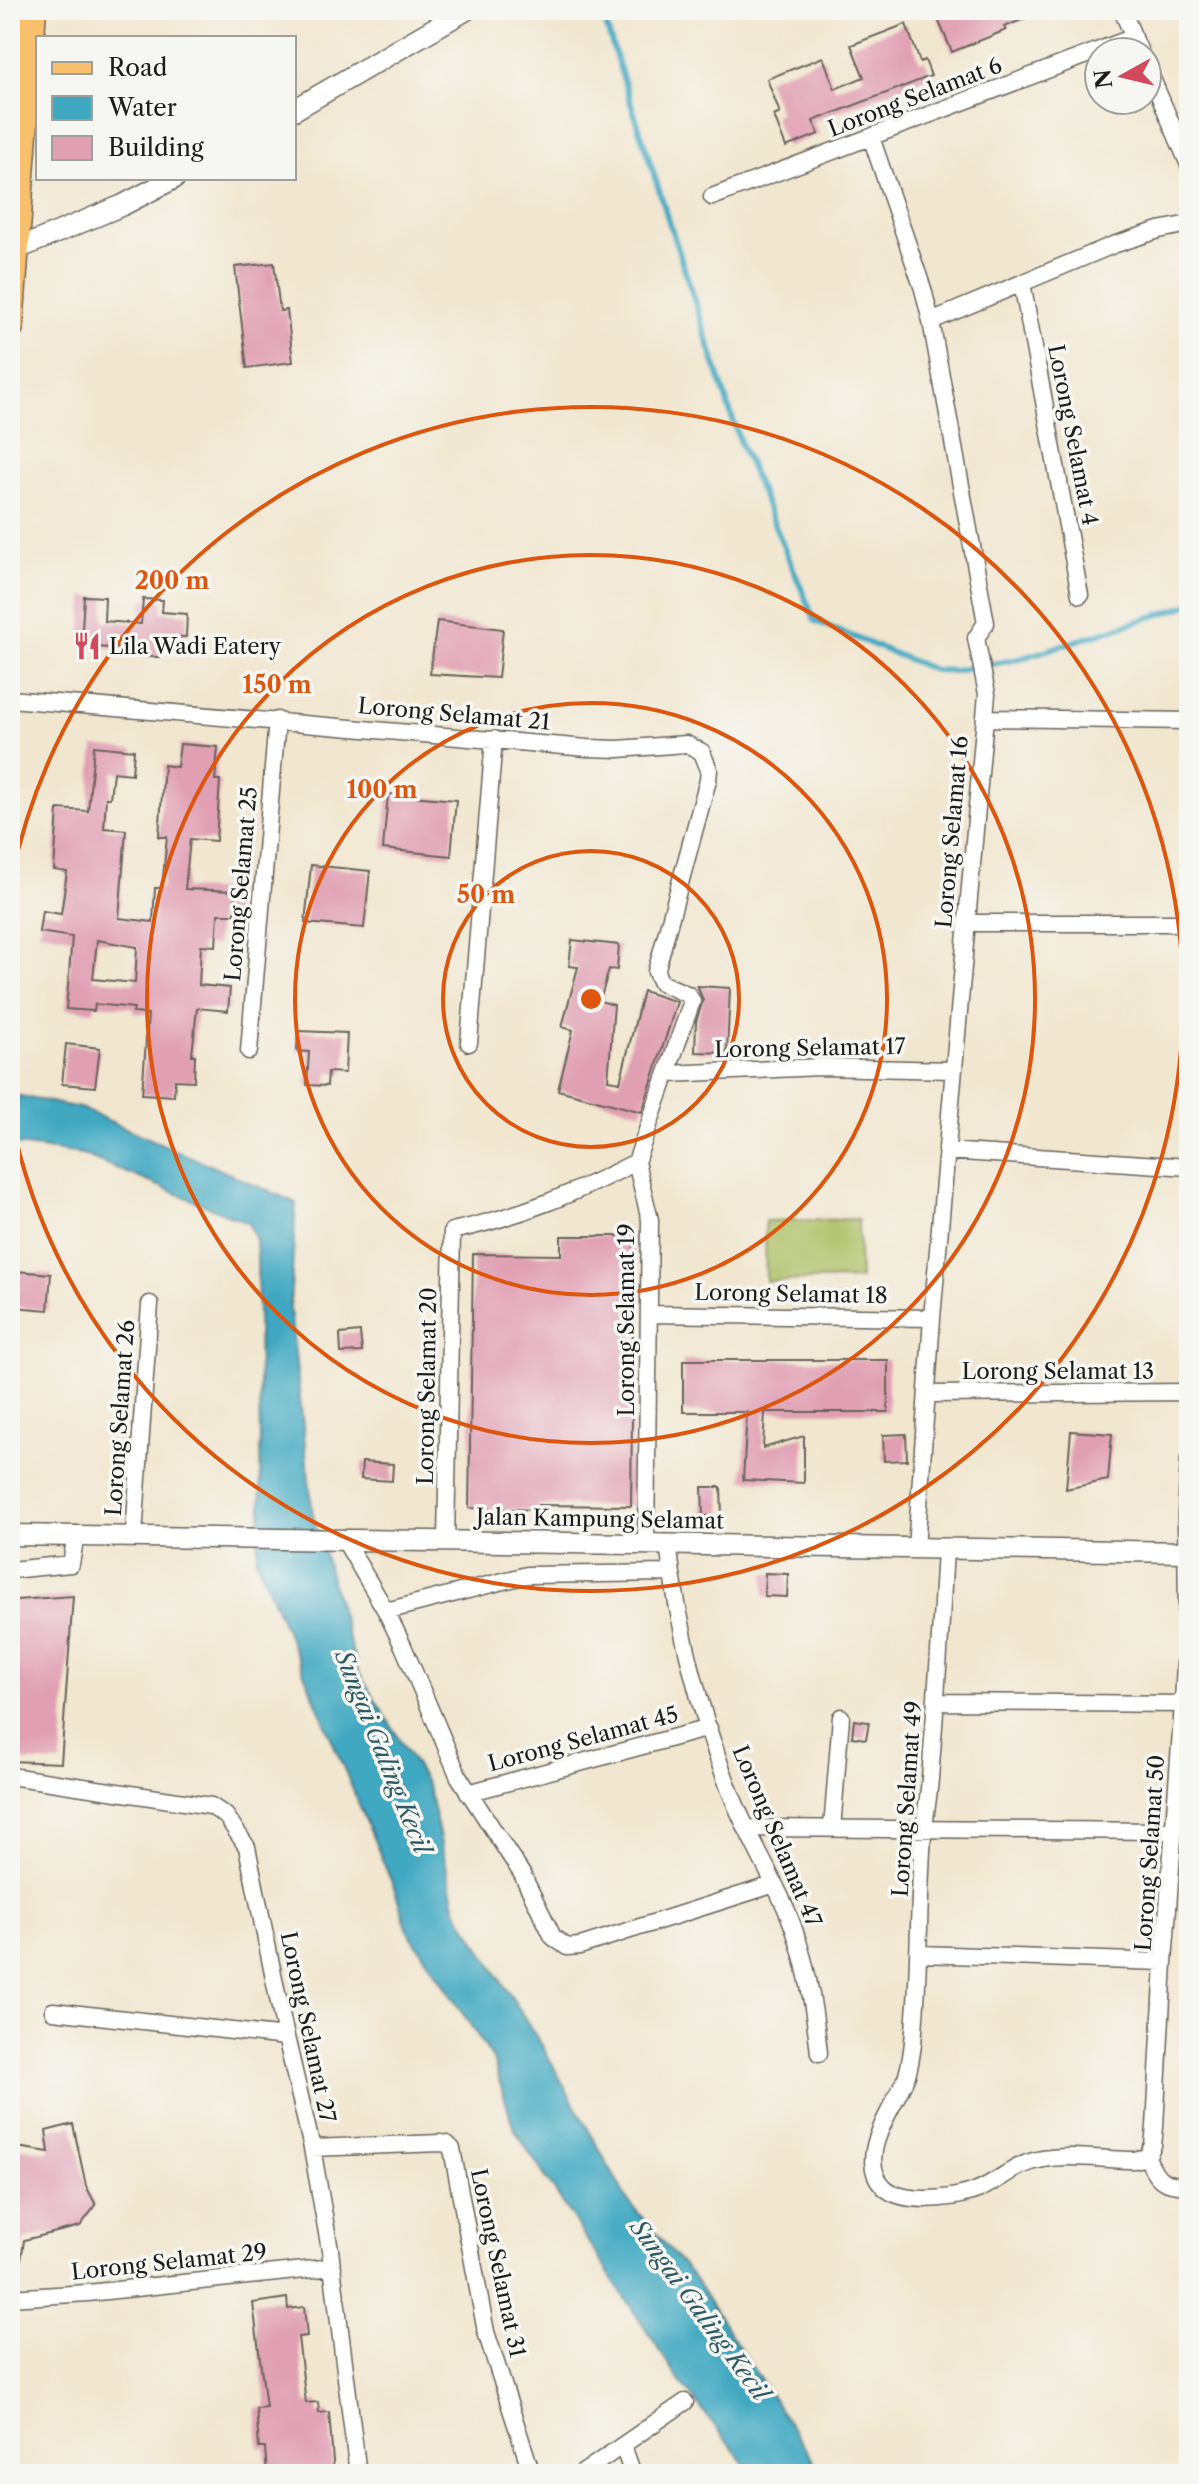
<svg xmlns="http://www.w3.org/2000/svg" width="1199" height="2484" font-family="'Libre Caslon Text',serif">
<rect width="100%" height="100%" fill="#f6f6f2"/>
<filter id="ink" filterUnits="userSpaceOnUse"><feTurbulence type="fractalNoise" baseFrequency=".0125" numOctaves="2"/><feDisplacementMap in="SourceGraphic" scale="16" xChannelSelector="R" yChannelSelector="G"/><feConvolveMatrix kernelMatrix="1 2 1 2 8 2 1 2 1" color-interpolation-filters="sRGB"/></filter>
<filter id="wash" filterUnits="userSpaceOnUse"><feTurbulence type="fractalNoise" baseFrequency=".006" numOctaves="4" result="noise"/><feDisplacementMap in="SourceGraphic" scale="32" xChannelSelector="R" yChannelSelector="G"/><feGaussianBlur stdDeviation="1.8" result="paint"/><feColorMatrix in="noise" values="0 0 0 0 0 0 0 0 0 0 0 0 0 0 0 0 0 1.4 0 .05"/><feComposite in="paint" operator="in"/></filter>
<g filter="url(#wash)">
<rect width="100%" height="100%" fill="#f1e6cf"/>
<path fill="#acbd61" stroke="#646c3e" stroke-width="2" d="M 858,1219 L 860,1279 L 766,1281 L 765,1221 Z"/>
<path fill="#40a8c1" stroke="#2e626e" stroke-width="2" d="M 10,1094 L 80,1108 L 296,1203 L 290,1309 L 313,1516 L 358,1671 L 428,1786 L 456,1909 L 541,2044 L 628,2201 L 694,2278 L 822,2474 L 753,2474 L 680,2382 L 514,2129 L 493,2059 L 408,1931 L 395,1890 L 256,1559 L 261,1515 L 257,1256 L 256,1240 L 248,1223 L 82,1154 L 10,1144 Z"/>
<g fill="none" stroke-linecap="round" stroke-linejoin="round">
<path stroke="#40a8c1" stroke-width="6" d="M 601,10 L 741,445 L 815,621 L 934,670 L 954,671 L 1019,659 L 1189,605"/>
</g>
<g id="blocks">
<path fill="#e09fb3" fill-rule="evenodd" d="M 934,10 L 1044,10 L 1044,11 L 1004,27 L 1006,30 L 952,52 Z
M 906,24 L 920,62 L 925,60 L 931,76 L 813,121 L 819,134 L 786,147 L 774,116 L 780,113 L 767,79 L 823,57 L 835,89 L 864,77 L 851,45 Z
M 274,263 L 280,311 L 287,310 L 293,362 L 247,368 L 235,267 Z
M 84,596 L 105,597 L 104,621 L 141,624 L 143,599 L 163,600 L 162,612 L 187,614 L 186,637 L 160,636 L 159,657 L 139,656 L 140,650 L 81,646 Z
M 437,621 L 503,629 L 498,678 L 430,674 Z
M 180,744 L 218,747 L 215,780 L 220,780 L 216,841 L 190,839 L 185,889 L 236,891 L 235,914 L 218,914 L 216,946 L 201,945 L 199,985 L 230,988 L 228,1011 L 197,1008 L 192,1055 L 195,1055 L 194,1081 L 175,1080 L 174,1096 L 142,1094 L 148,1014 L 133,1013 L 134,1008 L 95,1004 L 94,1011 L 66,1009 L 72,937 L 39,932 L 42,911 L 61,914 L 67,872 L 54,870 L 58,809 L 88,811 L 94,746 L 134,750 L 132,774 L 113,772 L 110,798 L 106,798 L 104,828 L 126,830 L 119,918 L 153,922 L 155,888 L 162,888 L 167,837 L 159,837 L 164,765 L 177,767 ZM 97,940 L 137,947 L 135,983 L 93,979 Z
M 388,794 L 456,800 L 451,856 L 383,849 Z
M 311,865 L 370,871 L 364,928 L 305,923 Z
M 572,940 L 619,945 L 617,970 L 609,969 L 600,1001 L 614,1005 L 608,1080 L 620,1082 L 643,991 L 677,1002 L 642,1112 L 558,1090 L 573,1030 L 562,1027 L 578,967 L 569,966 Z
M 697,986 L 730,988 L 727,1053 L 695,1052 L 696,1022 L 703,1000 Z
M 298,1031 L 347,1033 L 345,1073 L 328,1072 L 327,1086 L 307,1085 L 309,1052 L 297,1051 Z
M 66,1044 L 100,1048 L 95,1087 L 62,1084 Z
M 561,1236 L 634,1236 L 631,1506 L 538,1505 L 538,1510 L 469,1508 L 473,1254 L 561,1255 Z
M 16,1271 L 51,1274 L 48,1310 L 13,1307 Z
M 360,1332 L 362,1352 L 341,1353 L 340,1334 Z
M 683,1360 L 888,1360 L 888,1412 L 765,1412 L 763,1448 L 804,1436 L 804,1483 L 743,1480 L 747,1412 L 683,1412 Z
M 1071,1431 L 1112,1434 L 1108,1480 L 1066,1489 Z
M 906,1434 L 907,1460 L 884,1461 L 883,1435 Z
M 362,1462 L 393,1464 L 392,1481 L 361,1479 Z
M 702,1487 L 721,1487 L 722,1516 L 703,1516 Z
M 765,1573 L 788,1574 L 787,1597 L 764,1596 Z
M 73,1596 L 61,1763 L 10,1761 L 10,1606 L 16,1600 Z
M 854,1720 L 869,1722 L 866,1739 L 852,1737 Z
M 73,2124 L 86,2186 L 96,2205 L 80,2226 L 24,2240 L 19,2274 L 10,2273 L 10,2146 L 49,2152 L 46,2131 Z
M 287,2298 L 288,2309 L 304,2307 L 307,2336 L 298,2337 L 306,2403 L 318,2402 L 319,2413 L 329,2412 L 334,2474 L 267,2474 L 265,2448 L 259,2448 L 256,2408 L 266,2407 L 253,2303 Z"/>
</g>
</g>
<g filter="url(#ink)">
<use href="#blocks" fill-opacity="0" stroke="#67635b" stroke-width="2"/>
<g fill="none" stroke-linecap="round" stroke-linejoin="round">
<defs>
<path id="minor" d="M 1122,10 L 1140,52
M 10,36 L 31,36
M 1147,67 L 1189,165
M 871,137 L 923,289 L 931,321 L 986,623 L 976,638 L 987,694 L 932,1318 L 916,1549
M 712,197 L 1134,37
M 1022,283 L 1080,595
M 931,321 L 1113,245 L 1159,230 L 1189,224
M 10,699 L 587,748 L 618,749 L 686,744 L 702,752 L 709,770 L 708,780 L 656,972 L 661,983 L 687,994 L 692,1001 L 636,1162 L 650,1220 L 646,1543
M 985,718 L 1189,721
M 966,923 L 1189,923
M 469,1043 L 494,739
M 249,1051 L 277,720
M 668,1074 L 821,1067 L 953,1070
M 946,1151 L 1189,1167
M 649,1314 L 932,1318
M 927,1394 L 1189,1392
M 134,1536 L 150,1304
M 345,1541 L 386,1611 L 403,1646 L 459,1777 L 522,1874 L 553,1937 L 567,1947 L 580,1946 L 772,1885
M 446,1541 L 452,1231 C 521,1216 573,1194 636,1162
M 668,1544 C 677,1624 702,1721 732,1796 C 748,1836 770,1872 787,1911 C 806,1956 814,2005 819,2053
M 945,1549 C 941,1626 936,1703 930,1779 C 928,1803 923,1827 922,1851 C 919,1902 919,1952 916,2003 C 914,2027 914,2052 907,2075 C 897,2104 853,2156 884,2187 C 903,2205 950,2199 972,2192 C 999,2183 1012,2164 1043,2159 C 1072,2154 1104,2160 1134,2160 L 1147,2157
M 10,1570 L 71,1564 L 76,1534
M 386,1611 L 527,1575 L 672,1573
M 936,1702 L 1183,1704
M 10,1776 L 211,1806 L 226,1816 L 247,1847 L 286,2037 L 312,2148 L 330,2250 L 358,2474
M 468,1793 L 709,1728
M 746,1828 L 1172,1831
M 832,1829 L 841,1717
M 919,1954 L 1164,1962
M 53,2011 L 286,2037
M 312,2148 L 441,2143 L 447,2144 L 452,2149 L 486,2332 L 532,2474
M 1147,2157 L 1153,2145 L 1155,2127 L 1164,1962 L 1183,1704 L 1187,1622 L 1186,1515 L 1189,1459
M 1147,2157 C 1158,2182 1162,2184 1189,2186
M 10,2298 L 88,2293 L 333,2267
M 623,2446 L 633,2474
M 581,2474 L 685,2402"/>
<path id="tertiary" d="M 294,110 L 466,10
M 15,250 L 123,205 L 175,178
M 10,1535 L 1189,1552"/>
<path id="primary" d="M 10,327 L 33,10"/>
</defs>
<use href="#minor" stroke="#67635b" stroke-width="19"/>
<use href="#tertiary" stroke="#67635b" stroke-width="23"/>
<use href="#primary" stroke="#67635b" stroke-width="29"/>
<use href="#minor" stroke="#fff" stroke-width="16"/>
<use href="#tertiary" stroke="#fff" stroke-width="20"/>
<use href="#primary" stroke="#f8bf6c" stroke-width="26"/>
</g>
</g>
<g fill="none" stroke="#de560d" stroke-width="4">
<circle cx="591" cy="999" r="148"/>
<circle cx="591" cy="999" r="296"/>
<circle cx="591" cy="999" r="444"/>
<path d="M11 881A592 592 0 1 1 11 1117"/>
</g>
<defs>
<symbol id="restaurant-bare" viewBox="-9 -9 18 18"><path d="M-5-6h1v4h1v-4h1v4h1v-4h1v5L-1.5 .5V6h-2V.5L-5-1ZM5-6V6H3V1.5H1.5Q1.5-4 5-6Z" fill="#d1495b" stroke="#f6f6f2" stroke-width="2.5" paint-order="stroke"/></symbol>
</defs>
<g fill-rule="evenodd">
<use href="#restaurant-bare" x="67" y="626" width="40" height="40"/>
</g>
<g text-anchor="middle" dominant-baseline="central" stroke-width="7" stroke-linejoin="round" paint-order="stroke">
<g font-size="22" fill="#1c1c1c" stroke="#f6f6f2">
<text transform="translate(915 97) rotate(-21)">Lorong Selamat 6</text>
<text transform="translate(1073 435) rotate(79)">Lorong Selamat 4</text>
<text transform="translate(454 714) rotate(5)">Lorong Selamat 21</text>
<text transform="translate(952 832) rotate(-85)">Lorong Selamat 16</text>
<text transform="translate(241 884) rotate(-85)">Lorong Selamat 25</text>
<text transform="translate(810 1048) rotate(-1)">Lorong Selamat 17</text>
<text transform="translate(791 1294) rotate(1)">Lorong Selamat 18</text>
<text transform="translate(626 1320) rotate(-90)">Lorong Selamat 19</text>
<text x="1058" y="1371">Lorong Selamat 13</text>
<text transform="translate(427 1386) rotate(-89)">Lorong Selamat 20</text>
<text transform="translate(120 1418) rotate(-86)">Lorong Selamat 26</text>
<text transform="translate(600 1519) rotate(1)">Jalan Kampung Selamat</text>
<text transform="translate(583 1739) rotate(-15)">Lorong Selamat 45</text>
<text transform="translate(907 1799) rotate(-86)">Lorong Selamat 49</text>
<text transform="translate(777 1836) rotate(67)">Lorong Selamat 47</text>
<text transform="translate(1150 1853) rotate(-86)">Lorong Selamat 50</text>
<text transform="translate(308 2027) rotate(78)">Lorong Selamat 27</text>
<text transform="translate(169 2262) rotate(-6)">Lorong Selamat 29</text>
<text transform="translate(498 2263) rotate(78)">Lorong Selamat 31</text>
</g>
<g font-size="22" fill="#1c1c1c" stroke="#f6f6f2" text-anchor="start">
<text x="109" y="646">Lila Wadi Eatery</text>
</g>
<g font-size="24" font-style="italic" fill="#2c5b66" stroke="#f6f6f2">
<text transform="translate(383 1752) rotate(68)">Sungai Galing Kecil</text>
<text transform="translate(700 2310) rotate(54)">Sungai Galing Kecil</text>
</g>
</g>
<circle cx="591" cy="999" r="12" fill="#de560d" stroke="#f6f6f2" stroke-width="4"/>
<g font-size="24" text-anchor="middle" font-weight="bold" fill="#de560d" stroke="#f6f6f2" stroke-width="7" stroke-linejoin="round" paint-order="stroke">
<text x="172" y="589">200 m</text>
<text x="277" y="693">150 m</text>
<text x="382" y="798">100 m</text>
<text x="486" y="903">50 m</text>
</g>
<rect width="1199" height="2484" fill="none" stroke="#f6f6f2" stroke-width="40"/>
<rect x="36" y="36" width="260" height="144" fill="#f6f6f2" stroke="#9f9f9c" stroke-width="2"/>
<rect x="52" y="62" width="40" height="12" fill="#f8bf6c" stroke="#9f9f9c" stroke-width="2"/>
<text x="108" y="76" font-size="24" fill="#1c1c1c">Road</text>
<rect x="52" y="96" width="40" height="24" fill="#40a8c1" stroke="#9f9f9c" stroke-width="2"/>
<text x="108" y="116" font-size="24" fill="#1c1c1c">Water</text>
<rect x="52" y="136" width="40" height="24" fill="#e09fb3" stroke="#9f9f9c" stroke-width="2"/>
<text x="108" y="156" font-size="24" fill="#1c1c1c">Building</text>
<g transform="translate(1123 76) rotate(262)"><circle r="38" fill="#f6f6f2" stroke="#9f9f9c" stroke-width="2"/>
<path d="M0-6L14 30L0 20L-14 30Z" fill="#d1495b"/>
<text y="-12" font-size="22" font-weight="bold" text-anchor="middle" fill="#1c1c1c">N</text>
</g>
</svg>
